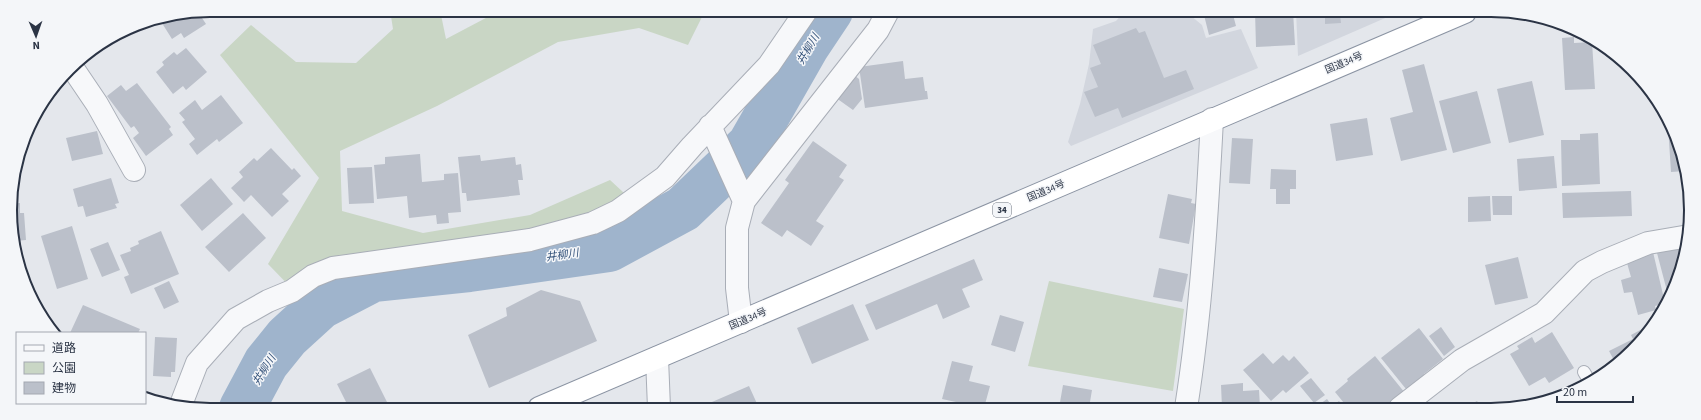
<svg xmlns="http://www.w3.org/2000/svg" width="1701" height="420" font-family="'Source Sans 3','Noto Sans JP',sans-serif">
<rect width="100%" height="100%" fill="#e4e7ec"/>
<path fill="#d2d6de" d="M 1125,11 L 1185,11 L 1202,25 L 1206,38 L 1241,29 L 1258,68 L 1071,146 L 1068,142 L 1080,104 L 1089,64 L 1093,29 L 1116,21 Z
M 1296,11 L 1399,12 L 1298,56 Z"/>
<path fill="#c9d6c5" d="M 390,10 L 440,10 L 446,39 L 501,10 L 705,11 L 688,45 L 639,28 L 558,42 L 437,106 L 340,151 L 342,211 L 423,233 L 530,215 L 610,180 L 637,205 L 604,233 L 378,268 L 299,296 L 268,264 L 319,178 L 220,55 L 251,25 L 296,62 L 356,63 L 393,29 Z
M 1049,281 L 1184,309 L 1173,391 L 1028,366 Z"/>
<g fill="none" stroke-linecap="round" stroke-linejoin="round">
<path stroke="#9fb4cc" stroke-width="46" d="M 242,408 L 266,363 L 287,337 L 321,306 L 373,279 L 469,269 L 609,249 L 683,209 L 750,145 L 806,47 L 830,11"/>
</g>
<path fill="#bbc0ca" d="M 210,10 L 214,10 L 216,12 L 206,18 L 202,12 Z
M 1203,11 L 1232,11 L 1236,26 L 1209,35 Z
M 1255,11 L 1293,11 L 1295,45 L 1256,47 Z
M 1299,11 L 1320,11 L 1320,14 L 1299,15 Z
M 1325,11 L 1359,12 L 1359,14 L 1340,15 L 1341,23 L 1325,24 Z
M 198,12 L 206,24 L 184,38 L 181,33 L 172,39 L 160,20 Z
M 1136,28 L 1139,33 L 1145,31 L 1164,78 L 1186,70 L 1194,89 L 1122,118 L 1118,108 L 1095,117 L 1084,92 L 1098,87 L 1090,68 L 1101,64 L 1093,45 Z
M 1574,37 L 1574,43 L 1592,42 L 1595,89 L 1565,90 L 1562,38 Z
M 186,48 L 207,72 L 186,90 L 183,86 L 173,94 L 156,72 L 164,65 L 162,62 L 174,52 L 177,55 Z
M 903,61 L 905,79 L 923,77 L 925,91 L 927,91 L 928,99 L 865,108 L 859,67 Z
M 1424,64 L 1447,150 L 1401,161 L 1390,118 L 1413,112 L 1402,70 Z
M 849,71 L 859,79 L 862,99 L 853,110 L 832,95 Z
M 1532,81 L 1544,135 L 1509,143 L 1497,89 Z
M 137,83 L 171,127 L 169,129 L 173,135 L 146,156 L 133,138 L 139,133 L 134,126 L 131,128 L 107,96 L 121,85 L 126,91 Z
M 55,90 L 57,93 L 46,102 Z
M 1477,91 L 1491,143 L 1453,153 L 1439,101 Z
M 221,95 L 243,123 L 219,142 L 217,139 L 197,155 L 189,144 L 195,139 L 182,122 L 185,120 L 179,113 L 195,100 L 202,110 Z
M 1367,118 L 1373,155 L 1336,161 L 1330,124 Z
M 1668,126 L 1684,158 L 1685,171 L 1671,172 Z
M 97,131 L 103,154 L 72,161 L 66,138 Z
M 1598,133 L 1600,184 L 1562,186 L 1561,140 L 1580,140 L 1580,134 Z
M 1232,138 L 1253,139 L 1250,184 L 1229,183 Z
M 813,141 L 847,165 L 839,177 L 844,180 L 816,221 L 824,226 L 811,246 L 787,230 L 782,237 L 761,223 L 789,183 L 785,180 Z
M 271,148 L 292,170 L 294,168 L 301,176 L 282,194 L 289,201 L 272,217 L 251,195 L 244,202 L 231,188 L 243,177 L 239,172 L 254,158 L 257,161 Z
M 420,154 L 422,182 L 444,180 L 444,174 L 458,173 L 461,212 L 448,213 L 449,223 L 437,224 L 436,215 L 409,218 L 407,196 L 377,199 L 374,165 L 385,164 L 385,157 Z
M 480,155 L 481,161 L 515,157 L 516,165 L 521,164 L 523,180 L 518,180 L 520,195 L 467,201 L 466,193 L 462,193 L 458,157 Z
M 1554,156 L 1557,188 L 1519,191 L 1517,159 Z
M 372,167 L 374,203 L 349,204 L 347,168 Z
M 1271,169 L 1296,170 L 1296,189 L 1290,189 L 1290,204 L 1276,204 L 1276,189 L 1270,189 Z
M 111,178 L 119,203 L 115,204 L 117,208 L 86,217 L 83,206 L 78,207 L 73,189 Z
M 211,178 L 233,204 L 202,231 L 180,205 Z
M 1631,191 L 1632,216 L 1563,218 L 1562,193 Z
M 1685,192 L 1686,192 L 1688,214 L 1686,214 Z
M 1168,194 L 1192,199 L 1191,203 L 1196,204 L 1189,244 L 1159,238 Z
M 1490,196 L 1491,221 L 1468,222 L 1468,197 Z
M 1492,196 L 1512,196 L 1512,215 L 1493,215 Z
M 20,203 L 20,213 L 24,213 L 26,240 L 15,241 L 11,204 Z
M 243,213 L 266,238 L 229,272 L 205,247 Z
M 72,226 L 88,279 L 57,289 L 41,236 Z
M 161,231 L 179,274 L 131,294 L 124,277 L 129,275 L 120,255 L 131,251 L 130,248 L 139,244 L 138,241 Z
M 108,242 L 120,270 L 102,277 L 90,249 Z
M 1685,245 L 1686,247 L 1673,289 L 1667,291 L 1657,253 Z
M 1653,252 L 1665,303 L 1655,306 L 1656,310 L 1638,315 L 1632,292 L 1624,293 L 1621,280 L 1631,277 L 1627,263 L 1637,260 L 1637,256 Z
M 1518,257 L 1528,298 L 1495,305 L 1485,265 Z
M 974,259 L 983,280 L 962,289 L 970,307 L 943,319 L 937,304 L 876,330 L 865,305 Z
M 1159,268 L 1188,274 L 1182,302 L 1153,297 Z
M 169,281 L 179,302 L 164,309 L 154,288 Z
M 541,290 L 580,301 L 597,341 L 489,388 L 468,335 L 507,316 L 506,308 Z
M 853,304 L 869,340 L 812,364 L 797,328 Z
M 83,305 L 140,329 L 138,333 L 70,333 Z
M 1000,315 L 1024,322 L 1015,352 L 991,345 Z
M 1441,327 L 1455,347 L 1444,356 L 1429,336 Z
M 1419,328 L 1443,359 L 1424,374 L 1427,378 L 1418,385 L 1415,382 L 1406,389 L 1381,358 Z
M 1644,328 L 1646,332 L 1632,352 L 1616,364 L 1609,351 L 1633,339 L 1631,335 Z
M 1552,332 L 1574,368 L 1549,383 L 1545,377 L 1529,386 L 1510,354 L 1519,349 L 1517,346 L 1532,337 L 1535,343 Z
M 155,337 L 177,338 L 175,372 L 171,372 L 171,377 L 153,376 Z
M 1263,353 L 1273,364 L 1283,355 L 1289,361 L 1294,356 L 1309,373 L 1286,393 L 1283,390 L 1271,401 L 1243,370 Z
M 1375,356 L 1405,393 L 1387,408 L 1348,408 L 1335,392 L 1348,381 L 1347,379 Z
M 952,361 L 973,366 L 969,381 L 990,386 L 984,408 L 942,399 Z
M 370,368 L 390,408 L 349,408 L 337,384 Z
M 1311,378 L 1325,395 L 1314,403 L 1300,386 Z
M 1243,383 L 1243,391 L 1259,390 L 1260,407 L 1222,408 L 1221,385 Z
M 1063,385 L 1092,390 L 1089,408 L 1059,408 Z
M 749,386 L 759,408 L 707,408 L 705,405 Z
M 1327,399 L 1332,406 L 1339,401 L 1345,408 L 1314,408 Z
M 1477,401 L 1482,408 L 1490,403 L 1494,408 L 1464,408 Z
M 1106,402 L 1129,403 L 1129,408 L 1106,408 Z
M 1294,403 L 1299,408 L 1287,408 Z
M 1305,404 L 1308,408 L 1299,408 Z"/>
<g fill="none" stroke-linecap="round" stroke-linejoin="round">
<defs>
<path id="lane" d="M 1584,372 L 1590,382"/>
<path id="street" d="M 72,67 L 97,104 L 134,170
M 710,126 L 744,201
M 741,322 L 737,288 L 737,228 L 744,201 L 878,30 L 888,11
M 657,358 L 659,408
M 180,407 L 197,363 L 236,319 L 268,301 L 292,291 L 313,276 L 333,268 L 530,240 L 593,223 L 618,211 L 665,177 L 692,146 L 769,65 L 806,11
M 1186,408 C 1201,313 1207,216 1212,119
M 1400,408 L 1462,360 L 1544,313 L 1585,271 L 1602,262 L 1648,243 L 1689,236"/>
<path id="highway" d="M 539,408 L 1465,12"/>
</defs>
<use href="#lane" stroke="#a9aeb7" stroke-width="14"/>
<use href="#street" stroke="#a9aeb7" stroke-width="24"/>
<use href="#highway" stroke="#8b94a3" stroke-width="24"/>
<use href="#lane" stroke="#f7f8fa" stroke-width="12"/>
<use href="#street" stroke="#f7f8fa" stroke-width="22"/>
<use href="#highway" stroke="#fff" stroke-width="22"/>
</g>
<g text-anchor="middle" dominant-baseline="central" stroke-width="3" stroke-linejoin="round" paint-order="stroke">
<rect fill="#f4f6f9" stroke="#676e7b" stroke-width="1" x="993" y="203" width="18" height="14" rx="3"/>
<g font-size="9" font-weight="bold" fill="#2b3445">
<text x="1002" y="210">34</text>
</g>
<g font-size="10" fill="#2b3445" stroke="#f4f6f9">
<text transform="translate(1344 63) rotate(-23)">国道34号</text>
<text transform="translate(1046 191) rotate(-23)">国道34号</text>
<text transform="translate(748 319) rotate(-23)">国道34号</text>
</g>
<g font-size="11" font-style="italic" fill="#34527a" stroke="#f4f6f9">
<text transform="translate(808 49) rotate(-59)">井柳川</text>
<text transform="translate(562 255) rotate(-8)">井柳川</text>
<text transform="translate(264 370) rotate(-58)">井柳川</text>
</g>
</g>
<path d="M0 0H1701V420H0ZM210 17H1491A193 193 0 0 1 1684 210V210A193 193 0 0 1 1491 403H210A193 193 0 0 1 17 210V210A193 193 0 0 1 210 17Z" fill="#f4f6f9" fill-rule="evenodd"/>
<path fill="none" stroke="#2b3445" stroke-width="2" d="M210 17H1491A193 193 0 0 1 1684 210V210A193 193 0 0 1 1491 403H210A193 193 0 0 1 17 210V210A193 193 0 0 1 210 17Z"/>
<rect x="16" y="332" width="130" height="72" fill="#f4f6f9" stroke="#a4a8b1"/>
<rect x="24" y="345" width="20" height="6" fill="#f7f8fa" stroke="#a4a8b1"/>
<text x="52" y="352" font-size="12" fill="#2b3445">道路</text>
<rect x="24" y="362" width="20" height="12" fill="#c9d6c5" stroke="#a4a8b1"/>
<text x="52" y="372" font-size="12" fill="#2b3445">公園</text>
<rect x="24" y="382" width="20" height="12" fill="#bbc0ca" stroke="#a4a8b1"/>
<text x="52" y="392" font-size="12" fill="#2b3445">建物</text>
<g transform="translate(36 36) rotate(178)" stroke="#f4f6f9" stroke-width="3" paint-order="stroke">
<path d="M0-3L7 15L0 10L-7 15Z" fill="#2b3445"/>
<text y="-6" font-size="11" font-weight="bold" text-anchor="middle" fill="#2b3445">N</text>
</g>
<path d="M1557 396v6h76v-6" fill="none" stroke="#2b3445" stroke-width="2"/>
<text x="1563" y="396" font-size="12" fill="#2b3445" stroke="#f4f6f9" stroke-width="3" paint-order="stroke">20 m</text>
</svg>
